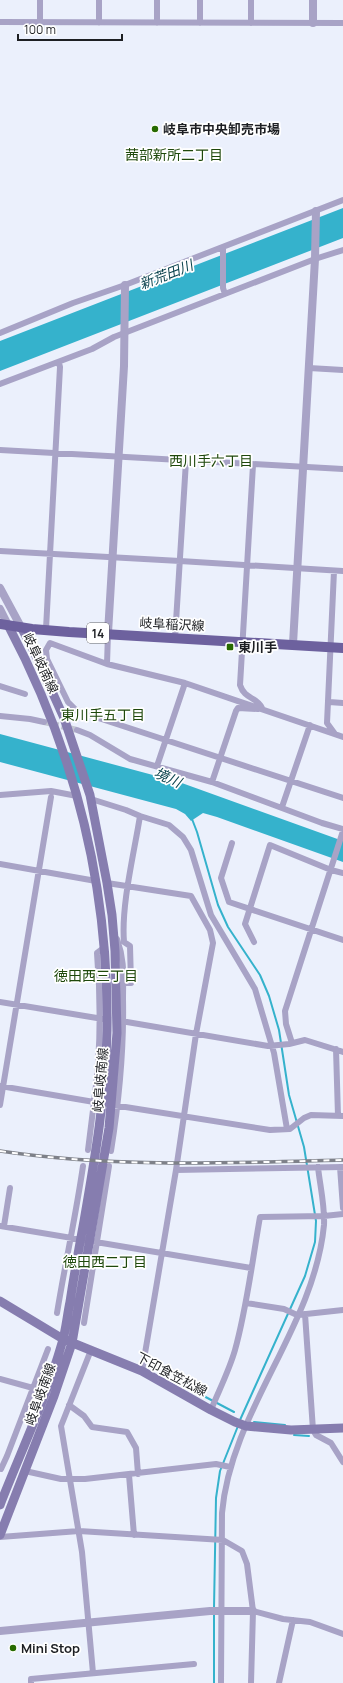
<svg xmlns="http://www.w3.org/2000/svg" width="343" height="1683" font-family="Manrope,'Noto Sans JP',sans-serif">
<rect width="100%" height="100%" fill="#ebf0fc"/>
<path fill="#35b2cc" d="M 343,208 L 343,238 L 0,371 L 0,341 Z
M 0,734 L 179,782 L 343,841 L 343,862 L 217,817 L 203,813 L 191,821 L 185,814 L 176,809 L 0,762 Z"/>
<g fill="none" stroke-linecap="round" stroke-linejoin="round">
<path stroke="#35b2cc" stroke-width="2" d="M 192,819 L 197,832 L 218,905 L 228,927 L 260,975 L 269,996 L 279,1030 L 289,1095 L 304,1147 L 316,1221 L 315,1242 L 305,1276 L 240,1420
M 162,1374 L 234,1412
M 254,1422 L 285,1425
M 294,1435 L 309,1436
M 214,1608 L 216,1498 L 220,1471 L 238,1426
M 214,1683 L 214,1612"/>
<path stroke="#c2c6d1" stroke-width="6" stroke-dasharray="6 3" stroke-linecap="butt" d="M 44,722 L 77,730"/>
<path stroke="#a8a3c6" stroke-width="6" d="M 40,0 L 40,23
M 99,0 L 99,23
M 157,0 L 157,23
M 251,0 L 251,23
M 0,22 L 343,23
M 200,23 L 200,0
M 223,247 L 223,288 L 225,294
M 0,333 L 73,303 L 125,285 L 343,200
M 309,368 L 343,370
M 0,384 L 92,349 L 114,337 L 315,259 L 343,250
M 0,450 L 343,469
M 0,551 L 180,561 L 343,571
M 334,571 L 327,723 L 335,734
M 46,629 L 60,367 L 59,363
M 175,638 L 186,461
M 107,664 L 108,633
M 0,686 L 25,694
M 329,702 L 343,703
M 0,716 L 30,719 L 44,722
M 77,730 L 90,735 L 130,759 L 212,782 L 322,823 L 343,829
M 343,737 L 185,683 L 107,664 L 50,643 L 46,650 L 47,659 L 68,702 L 77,711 L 343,798
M 157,766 L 185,683
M 212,782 L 236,711 L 238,708 L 258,709 L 262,708 C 256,696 245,700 240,685 L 253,465
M 0,795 L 51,791 L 77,796
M 91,799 L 126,810 L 140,816 C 134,854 121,905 124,942 L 130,946 L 131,983 L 123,983
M 282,807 L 310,725
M 140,816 L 169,825 L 183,837 L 191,850 L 211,915 L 255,989 L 274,1053 L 287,1129
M 232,843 L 221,878 L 229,902 L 343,940
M 0,864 L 96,881
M 107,883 L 191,896 L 210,930 L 213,943 L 196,1034 L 176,1170 L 142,1371
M 254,942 L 245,924 L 270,845 L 331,870 L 343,873
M 0,1002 L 103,1019
M 121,1021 L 268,1046 L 289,1044 L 305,1040 L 343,1052
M 292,1043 L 286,1024 L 285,1011 L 343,831
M 336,1049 L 338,1116
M 0,1086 L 94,1102 C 101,1052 101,1003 97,953 L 105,947
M 0,1105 L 51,797
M 88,1150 L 94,1102 L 270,1130 L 290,1129 L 304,1118 L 311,1115 L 343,1116
M 111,1151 C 119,1101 124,1050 123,999 C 123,976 125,961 117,939
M 340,1167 L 343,1208
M 176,1170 L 343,1167
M 0,1226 L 251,1268
M 4,1226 L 10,1188
M 246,1303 L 284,1309 L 297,1315 L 343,1310
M 57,1313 C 65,1264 76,1215 83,1166
M 305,1314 L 313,1430 L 316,1435 L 331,1443 L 343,1462
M 84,1323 L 109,1166
M 91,1350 L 61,1426 L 82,1552 L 93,1673
M 0,1379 L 33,1388
M 69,1405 L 84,1416 L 92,1427 L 127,1432 L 136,1448 L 138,1474
M 211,1410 C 219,1390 229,1371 235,1350 C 247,1307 252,1262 260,1217 L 324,1216 L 343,1214
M 1,1469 L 7,1456 L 48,1349
M 25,1471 L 61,1479 L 85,1479 L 216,1464 L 230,1467
M 129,1475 L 134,1535
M 0,1537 L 79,1531 L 223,1540 L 242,1551 L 247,1564 L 253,1611 L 251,1683
M 253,1611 L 283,1619 L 310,1622 L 343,1634
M 31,1683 L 31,1679 L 194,1664
M 221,1683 L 222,1513 C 231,1410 314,1328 324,1225 C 325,1206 320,1186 318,1167
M 279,1683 L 293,1620"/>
<path stroke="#a8a3c6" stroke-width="8" d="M 313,23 L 313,0
M 0,588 L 21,627
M 0,609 L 8,625
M 108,633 L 124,366 L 125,285
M 293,644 L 315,259 L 316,211
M 0,1631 L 210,1611 L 253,1611"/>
<path stroke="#867daf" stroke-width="9" d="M 0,1301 L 63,1339 L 142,1371 L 211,1410 L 235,1422 L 246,1426 L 291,1430 L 343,1428
M 0,1505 C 21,1451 46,1399 62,1343 C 66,1330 67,1316 70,1302 C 74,1275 79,1248 84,1221 C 95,1158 106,1094 107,1030 C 109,887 75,751 8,625
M 0,1535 L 54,1396 L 72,1343 L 109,1128 L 117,1033 L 115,951 L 112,915 L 107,883 L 90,795 L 64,718 L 31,645 L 21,627"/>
<path stroke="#6d619e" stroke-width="10" d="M 0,624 L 32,629 L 69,632 L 343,648"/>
<defs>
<path id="rail" d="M 0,1151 C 114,1168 229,1163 343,1160"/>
</defs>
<use href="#rail" stroke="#7e8189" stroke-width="3.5"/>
<use href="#rail" stroke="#fff" stroke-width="2" stroke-dasharray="6" stroke-linecap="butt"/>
</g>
<g fill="#276a00" stroke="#fff" stroke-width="1.5">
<circle cx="155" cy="129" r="4"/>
<rect x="226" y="643" width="8" height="8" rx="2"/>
<circle cx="13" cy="1648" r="4"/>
</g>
<g text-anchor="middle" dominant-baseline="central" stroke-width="3.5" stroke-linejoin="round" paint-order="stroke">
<rect fill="#fff" stroke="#616265" stroke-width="1" x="87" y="623" width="22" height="20" rx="3"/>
<g font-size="12" font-weight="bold" fill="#1d1f23">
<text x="98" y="633">14</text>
</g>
<g font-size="13" font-weight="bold" fill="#1d1f23" stroke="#fff" text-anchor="start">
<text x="163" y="129">岐阜市中央卸売市場</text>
<text x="238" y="647">東川手</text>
<text x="21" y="1648">Mini Stop</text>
</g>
<g font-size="13" fill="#1d1f23" stroke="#fff">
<text transform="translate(172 624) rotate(3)">岐阜稲沢線</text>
<text transform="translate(41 663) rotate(65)">岐阜岐南線</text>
<text transform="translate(100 1080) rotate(-85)">岐阜岐南線</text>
<text transform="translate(172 1374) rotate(28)">下印食笠松線</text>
<text transform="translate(40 1394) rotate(-70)">岐阜岐南線</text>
</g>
<g font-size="14" fill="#1e480b" stroke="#fff">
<text x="174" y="154">茜部新所二丁目</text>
<text x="211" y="460">西川手六丁目</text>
<text x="103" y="714">東川手五丁目</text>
<text x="96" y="975">徳田西三丁目</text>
<text x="105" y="1261">徳田西二丁目</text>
</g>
<g font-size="14" font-style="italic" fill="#063f4a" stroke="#fff">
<text transform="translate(166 274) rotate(-21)">新荒田川</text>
<text transform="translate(168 777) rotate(24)">境川</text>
</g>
</g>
<path d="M18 34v6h104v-6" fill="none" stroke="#1d1f23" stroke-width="2"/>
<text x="24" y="34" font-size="12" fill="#1d1f23" stroke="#ffffff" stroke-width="3" paint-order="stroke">100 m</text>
</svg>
